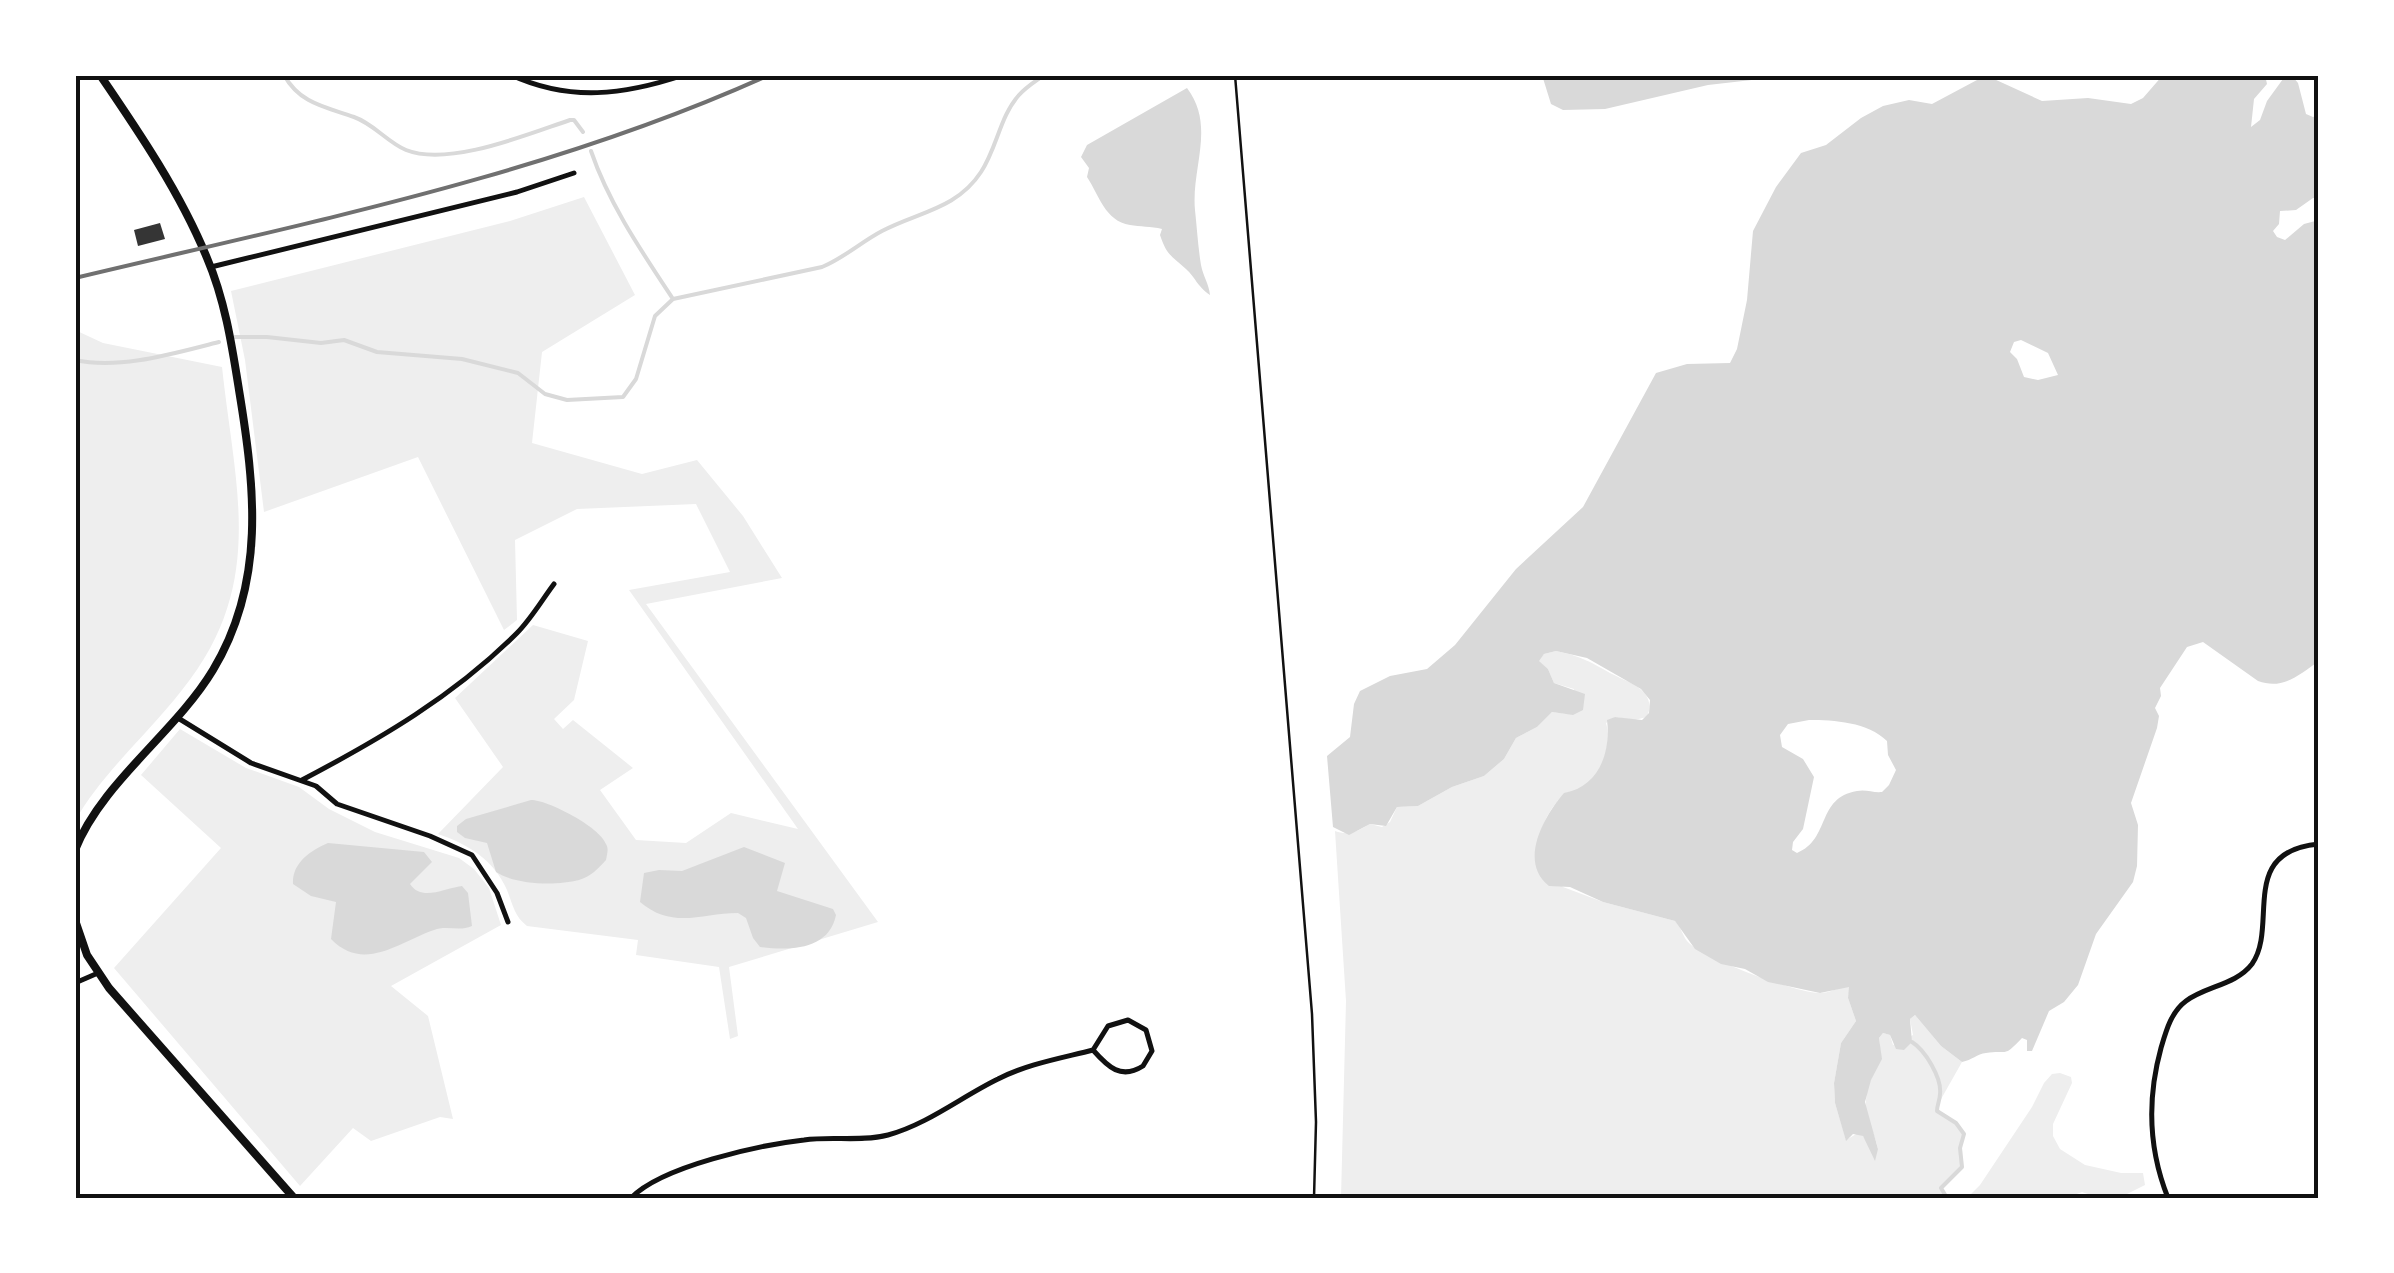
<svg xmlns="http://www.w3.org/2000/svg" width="2394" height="1273" font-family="Cabin,sans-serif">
<rect width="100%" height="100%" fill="#fff"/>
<path fill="#eee" d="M 584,197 L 635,295 L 542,352 L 532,443 L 642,474 L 697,460 L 743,516 L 782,578 L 646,604 L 878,922 L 729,967 L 738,1036 L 730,1039 L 719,967 L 636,955 L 638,940 L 527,926 C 514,916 513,905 507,890 C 494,860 468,844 438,834 L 503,767 L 455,698 L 533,625 L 588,641 L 574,700 L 554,719 L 563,729 L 573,720 L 633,768 L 600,790 L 636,840 L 686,843 L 731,813 L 798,829 L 629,590 L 730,572 L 696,504 L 577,509 L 515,540 L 517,620 L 504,630 L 418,457 L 264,512 L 245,360 L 231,291 L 510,221 Z
M 75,330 L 103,343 L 222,367 C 235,489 267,584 182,690 C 148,734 102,773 75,821 Z
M 1556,651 C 1580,656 1589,661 1610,673 C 1629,683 1658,690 1647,717 L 1634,720 L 1615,717 L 1606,723 C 1612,744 1603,775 1583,788 C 1573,795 1564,792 1556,803 C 1543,819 1539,836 1535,855 L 1563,887 L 1603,902 L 1675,921 C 1681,927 1682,934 1687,941 C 1701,958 1797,993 1819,993 C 1831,993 1839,986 1850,987 L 1848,998 L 1856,1021 L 1841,1043 L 1834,1083 L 1835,1103 L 1846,1140 L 1858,1133 L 1863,1136 L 1873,1152 L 1878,1149 C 1875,1134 1864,1114 1866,1101 C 1868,1073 1883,1069 1879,1038 L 1883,1033 L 1890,1035 L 1893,1045 L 1913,1035 L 1910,1019 L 1915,1015 L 1941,1046 L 1962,1062 L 1936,1108 L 1956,1123 L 1964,1134 L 1960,1148 L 1962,1167 L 1941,1188 L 1947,1198 L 1341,1198 L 1346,1001 L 1335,831 C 1349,836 1358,831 1370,824 L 1382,827 L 1390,822 L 1397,807 L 1418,806 L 1452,787 L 1484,776 L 1504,759 L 1516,738 L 1537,727 L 1552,712 L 1567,714 L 1574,689 L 1554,683 L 1548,669 L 1538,661 L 1544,654 Z
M 180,729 L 246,768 L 299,787 L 329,809 L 375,832 L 459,858 L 474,869 L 489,888 L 501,925 L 391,986 L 428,1016 L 453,1119 L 440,1117 L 371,1141 L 353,1128 L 300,1186 L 114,968 L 221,848 L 141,775 Z
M 2060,1073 L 2071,1077 L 2072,1083 L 2053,1124 L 2053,1136 L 2060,1149 L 2085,1165 L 2121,1173 L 2143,1173 L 2145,1185 L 2119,1198 L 2100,1198 L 2082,1192 L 2066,1198 L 1967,1198 L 1980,1185 L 2032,1107 L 2044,1083 L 2052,1074 Z"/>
<path fill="#d9d9d9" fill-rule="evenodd" d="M 1542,75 L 1796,75 L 1708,85 L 1605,109 L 1563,110 L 1551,104 Z
M 2163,75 L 2265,75 L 2267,84 L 2254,99 L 2251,127 L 2260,120 L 2267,101 L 2283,79 L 2293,77 L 2298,83 L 2306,114 L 2313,117 L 2319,115 L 2319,198 L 2313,198 L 2296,210 L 2280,211 L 2279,224 L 2273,231 L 2277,237 L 2285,240 L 2304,224 L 2319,220 L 2319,661 C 2299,675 2283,690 2258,681 L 2203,642 L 2187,647 L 2160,688 L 2161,696 L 2155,708 L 2159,716 L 2157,728 L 2131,803 L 2138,825 L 2137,866 L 2133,882 L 2096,934 L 2078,985 L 2064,1002 L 2049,1011 L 2032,1051 L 2027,1051 L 2027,1040 L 2022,1038 C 2002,1059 2009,1049 1986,1053 C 1977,1054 1972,1060 1962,1062 L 1941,1046 L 1915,1015 L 1910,1019 L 1912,1042 L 1904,1050 L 1896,1049 L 1890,1035 L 1883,1033 L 1879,1038 L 1882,1059 L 1871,1080 L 1865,1102 L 1878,1149 L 1875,1161 L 1863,1136 L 1853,1134 L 1846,1141 L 1835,1103 L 1834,1083 L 1841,1043 L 1856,1021 L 1848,998 L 1849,987 L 1820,993 L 1768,982 L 1745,969 L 1721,964 L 1695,949 L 1675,921 L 1603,902 L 1570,887 L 1549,886 C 1518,862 1544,816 1564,793 C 1599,787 1611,752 1607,720 L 1615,717 L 1642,720 L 1649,713 L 1650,700 L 1641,689 L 1587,658 L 1556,651 L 1544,654 L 1539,661 L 1548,669 L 1554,683 L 1585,694 L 1583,710 L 1573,715 L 1552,712 L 1537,727 L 1516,738 L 1504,759 L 1484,776 L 1452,787 L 1418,806 L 1397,807 L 1386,826 L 1370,824 L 1349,835 L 1333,827 L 1327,756 L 1350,737 L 1354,704 L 1360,691 L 1390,676 L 1427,669 L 1455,645 L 1516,569 L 1583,507 L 1656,373 L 1687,364 L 1730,363 L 1737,349 L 1747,300 L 1753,231 L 1776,187 L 1801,153 L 1826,145 L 1861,118 L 1883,106 L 1909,100 L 1932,104 L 1977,80 L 1994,79 L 2042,101 L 2088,98 L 2131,104 L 2143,98 ZM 2021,340 L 2048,353 L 2058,375 L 2038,380 L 2024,377 L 2017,359 L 2010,352 L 2014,342 ZM 1809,720 C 1834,720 1868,722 1887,741 L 1888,755 L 1896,770 L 1889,785 L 1882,792 C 1873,793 1866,789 1857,791 C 1816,798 1831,839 1797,853 L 1792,850 L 1793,842 L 1803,829 L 1814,777 L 1803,759 L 1782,747 L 1780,735 L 1788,724 Z
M 1187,88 C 1216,126 1191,168 1195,210 C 1197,228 1198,247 1201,265 C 1203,276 1209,284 1210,295 C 1196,285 1196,278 1186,269 C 1171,255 1167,256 1160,235 L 1162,229 C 1151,226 1140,227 1130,225 C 1105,221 1099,195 1087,177 L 1089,168 L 1081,157 L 1087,145 Z
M 531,800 C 548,800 600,827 606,844 C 609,849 607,854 606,860 C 599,868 590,877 579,880 C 556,886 516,885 496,872 L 487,843 L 465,838 L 457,832 L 457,826 L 466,819 Z
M 328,843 L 424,852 L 432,862 L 410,884 C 422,902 444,888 462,886 L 468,893 L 472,926 C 459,932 447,925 434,930 C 399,942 364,973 331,939 L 336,902 L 311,896 L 293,884 C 292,863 310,851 328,843 Z
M 744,847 L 785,863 L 777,891 L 833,909 L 836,915 C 829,950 790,951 760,947 L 753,938 L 746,918 L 738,913 C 702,913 673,930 640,902 L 644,873 L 659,870 L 682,871 Z"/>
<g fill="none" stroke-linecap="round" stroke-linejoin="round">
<path stroke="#d9d9d9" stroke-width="4" d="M 284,75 C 300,104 326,107 354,117 C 374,124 387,142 406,150 C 449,167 528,134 570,120 L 574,120 L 583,132
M 591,151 C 609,204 642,252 673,299
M 235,337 L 267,337 L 321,343 L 344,340 L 377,352 L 462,359 L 518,373 L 545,394 L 567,400 L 623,397 L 636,379 L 655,316 L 673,299 L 822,267 C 844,258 861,242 882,231 C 918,212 957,209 981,172 C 997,148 1000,116 1019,95 C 1026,87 1036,81 1044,75
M 75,360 C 120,370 175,353 219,342
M 1912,1042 C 1925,1050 1942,1078 1940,1094 C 1940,1100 1937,1105 1937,1111 L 1956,1123 L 1964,1134 L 1960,1148 L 1962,1167 L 1941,1188 L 1947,1198"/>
</g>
<path fill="#353535" d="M 160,223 L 165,239 L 138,246 L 134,230 Z"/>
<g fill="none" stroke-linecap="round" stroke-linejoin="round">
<path stroke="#111" stroke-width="2.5" d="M 1235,75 L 1312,1014 L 1316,1122 L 1314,1198"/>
<path stroke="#111" stroke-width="5" d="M 511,75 C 570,102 624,95 684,75
M 211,267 L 517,192 L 574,173
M 178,718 L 251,763 L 316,786 L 337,804 L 430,836 L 472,855 L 497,893 L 508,922
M 302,780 C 380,739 454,696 517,633 C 531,619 542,600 554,584
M 75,983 L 98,973
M 1128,1020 L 1146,1030 L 1152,1051 L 1143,1066 C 1121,1080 1108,1067 1093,1050 L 1108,1026 Z
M 631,1198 C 662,1166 760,1145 804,1140 C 832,1136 861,1142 888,1135 C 928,1124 961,1097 998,1079 C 1027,1064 1062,1058 1093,1050
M 2168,1198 C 2148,1148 2147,1099 2161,1048 C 2166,1031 2171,1012 2186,1001 C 2206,986 2236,985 2252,964 C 2279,926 2237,851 2319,844"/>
<path stroke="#111" stroke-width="8" d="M 75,850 C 102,782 175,733 213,670 C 266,582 255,487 239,390 C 232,346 225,300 207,258 C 181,194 139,132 100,75
M 75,920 L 87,955 L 109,988 L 294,1198"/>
<path stroke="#707070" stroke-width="4" d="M 75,278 C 309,222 548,175 769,75"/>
</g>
<rect width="2394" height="1273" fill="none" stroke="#ffffff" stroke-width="155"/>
<rect x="78" y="78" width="2238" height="1118" fill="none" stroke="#111" stroke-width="4"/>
</svg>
